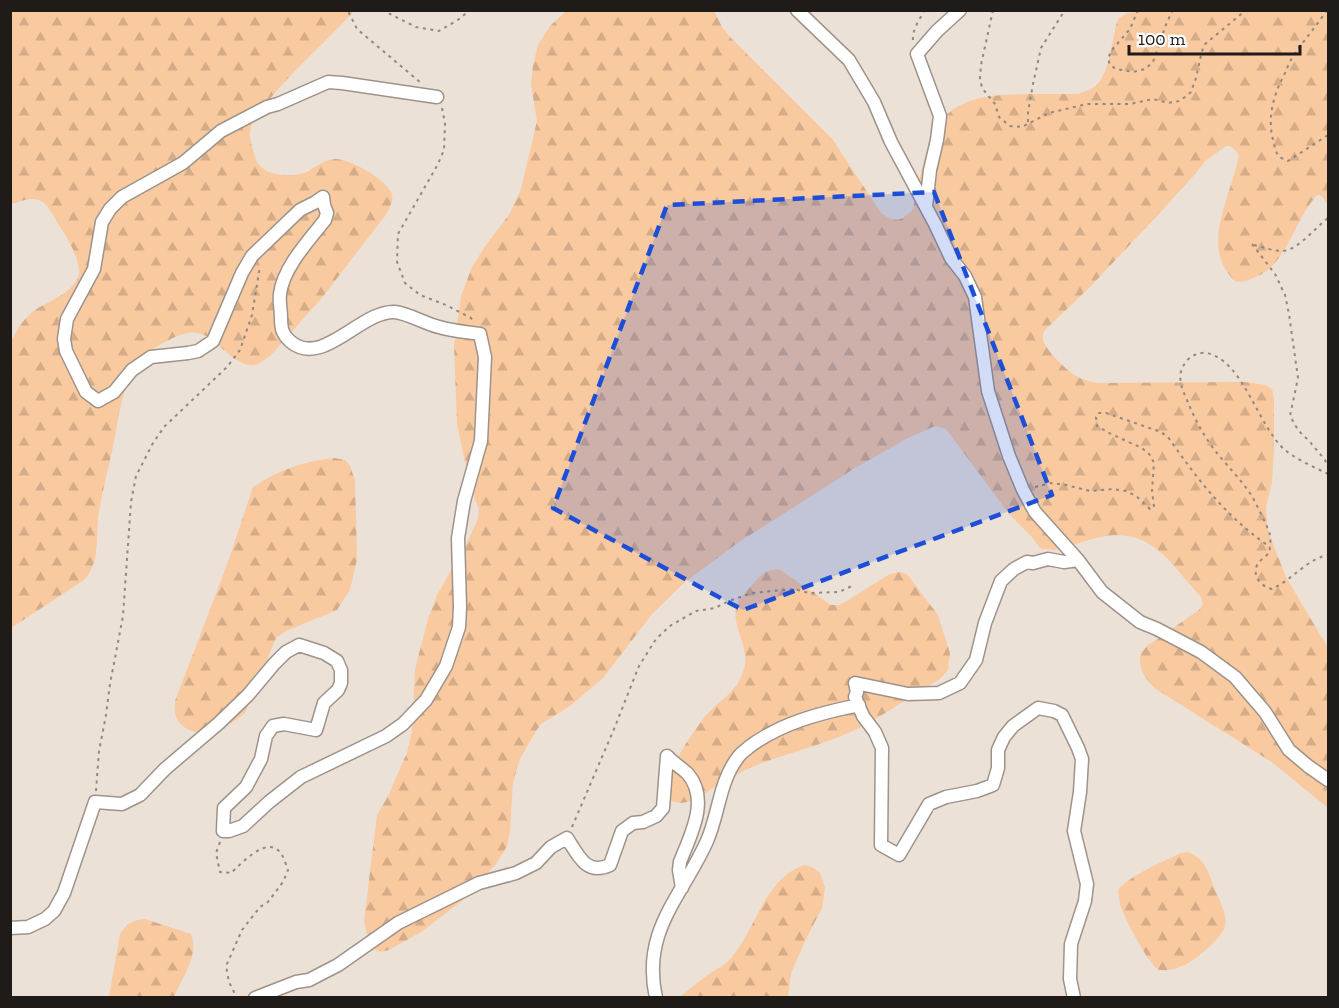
<svg xmlns="http://www.w3.org/2000/svg" width="1339" height="1008" font-family="'Zilla Slab',serif">
<defs>
<pattern id="forest-firs" width="22" height="20" patternUnits="userSpaceOnUse" patternTransform="scale(1.5)"><rect width="22" height="20" fill="#f9c99f"/><path d="M5 1l3.5 6h-7zM16 11l3.5 6h-7z" fill="#d5ac88"/></pattern>
</defs>
<rect width="100%" height="100%" fill="#ece1d7"/>
<path fill="url(#forest-firs)" d="M 1158,10 L 1328,11 L 1328,206 L 1322,196 L 1319,195 L 1316,196 C 1298,217 1291,246 1272,266 C 1266,273 1248,282 1239,282 C 1234,282 1232,278 1229,274 C 1202,242 1233,191 1239,155 L 1237,152 L 1230,146 L 1226,146 L 1205,161 L 1197,172 L 1157,216 L 1090,287 L 1045,330 C 1043,334 1042,334 1043,339 C 1045,350 1068,372 1078,377 C 1083,380 1091,381 1096,383 L 1245,382 L 1266,385 L 1272,389 L 1274,398 L 1274,449 L 1272,482 L 1266,507 L 1267,522 L 1269,534 L 1286,577 L 1328,648 L 1328,808 L 1273,763 L 1156,689 C 1147,681 1136,667 1141,654 C 1142,651 1145,649 1147,646 L 1199,610 L 1203,604 L 1201,597 C 1164,556 1148,521 1085,541 C 1070,546 1056,553 1040,548 L 1031,536 L 1010,515 L 946,429 L 935,426 L 908,438 L 855,468 L 736,544 L 684,583 L 653,613 L 602,679 L 570,706 L 541,724 L 536,731 L 520,759 L 513,782 L 510,831 L 507,846 L 496,864 L 463,900 L 421,932 L 389,950 L 380,952 L 376,950 L 367,934 L 364,921 L 377,815 L 387,798 L 407,753 L 412,731 L 415,669 L 428,619 L 437,595 L 468,541 L 478,519 L 479,509 L 471,490 L 457,424 L 454,347 L 461,296 L 472,267 L 484,248 L 510,213 L 521,189 L 537,121 L 531,85 L 533,65 L 538,45 L 550,26 L 566,11 L 714,11 L 722,27 L 729,36 L 833,140 L 881,213 C 895,223 901,222 913,209 C 919,185 926,139 941,121 C 962,95 996,95 1026,94 C 1043,94 1060,94 1078,94 C 1082,92 1087,91 1091,89 C 1111,79 1111,39 1118,19 L 1127,13 Z
M 11,11 L 354,11 C 327,41 295,68 269,100 C 261,110 253,118 250,131 C 249,139 254,154 257,162 C 266,177 292,178 307,172 C 316,167 325,159 336,159 C 350,159 390,181 392,195 C 394,202 388,210 385,216 L 321,299 L 270,356 C 265,359 260,364 254,365 C 237,368 218,341 204,335 C 194,330 183,333 173,338 C 162,343 151,349 142,357 C 123,376 118,422 113,447 C 108,471 101,495 98,519 C 96,540 100,563 84,580 L 11,628 L 11,343 C 15,333 22,321 31,313 C 44,302 82,291 79,269 C 76,249 63,232 53,215 C 41,193 31,198 11,204 Z
M 335,458 L 345,460 L 350,466 L 355,480 L 357,559 L 350,590 L 337,610 L 286,631 L 276,638 L 245,713 C 230,726 203,741 184,727 C 180,724 177,720 176,716 C 174,711 175,706 175,701 L 228,562 L 253,487 C 276,471 307,460 335,458 Z
M 779,569 L 831,605 L 839,605 L 845,602 L 890,574 L 900,572 L 907,574 L 938,615 L 950,653 L 948,670 L 940,679 C 912,695 885,715 857,729 C 825,745 790,752 757,765 C 736,773 716,787 697,798 C 687,804 675,805 667,798 L 663,780 C 677,759 689,737 704,718 C 719,699 736,695 744,669 C 751,645 728,625 738,602 C 741,596 748,590 753,584 C 762,574 765,570 779,569 Z
M 1188,852 C 1205,859 1208,871 1214,887 C 1218,898 1228,914 1225,926 C 1222,938 1194,962 1182,966 C 1176,969 1167,971 1160,970 C 1150,968 1123,915 1120,904 C 1119,900 1119,895 1118,890 C 1128,876 1165,861 1181,853 Z
M 805,865 L 814,868 L 820,873 L 825,888 L 822,908 L 807,937 L 791,973 L 788,997 L 679,997 C 689,990 699,981 709,974 C 717,969 725,965 731,958 C 757,928 765,877 805,865 Z
M 145,919 L 191,934 C 200,955 181,979 174,997 L 109,997 L 120,934 C 127,924 132,920 145,919 Z"/>
<g fill="none" stroke-linecap="round" stroke-linejoin="round">
<defs>
<path id="minor" d="M 797,10 L 849,60 L 874,102 L 891,142 L 935,224 L 951,258 L 965,276 L 975,297 L 988,391 L 1009,456 L 1023,490 L 1035,512 L 1078,560 L 1102,592 L 1140,622 L 1157,629 L 1201,652 L 1235,677 L 1265,712 L 1289,750 L 1308,766 L 1328,780
M 926,206 L 930,170 L 937,140 L 940,116 L 917,54 L 937,31 L 960,10
M 10,928 L 28,927 L 45,919 L 54,911 L 64,893 L 95,802 L 122,804 L 140,795 L 165,769 L 219,723 L 248,695 L 274,664 L 286,652 L 299,645 L 324,653 L 337,661 L 341,670 L 341,683 L 338,690 L 324,703 L 316,730 L 284,724 L 273,726 L 266,736 L 261,759 L 246,787 L 224,808 L 223,831 L 229,831 L 243,826 L 269,802 L 301,777 L 386,736 L 403,724 L 426,700 L 446,666 L 459,627 L 460,607 L 458,538 L 464,501 L 481,441 L 485,357 L 480,334 C 466,332 452,331 439,327 C 426,324 407,313 395,312 C 361,310 323,368 291,342 C 282,334 281,329 281,317 C 281,310 279,302 280,294 C 283,268 309,240 325,220 L 327,213 L 324,205 L 323,197 L 314,203 L 300,210 L 252,256 L 242,273 L 213,341 L 198,351 L 188,353 L 151,357 L 132,370 L 114,392 L 98,401 L 86,392 L 66,351 L 64,339 L 67,319 L 94,269 L 102,222 L 110,209 L 122,197 L 183,163 L 221,131 L 267,107 L 278,104 L 328,82 L 342,83 L 437,97
M 255,998 L 296,982 L 309,980 L 338,965 L 398,923 L 479,883 L 516,873 L 536,863 L 551,847 L 567,838 C 578,855 586,876 610,865 L 622,831 L 633,823 L 643,822 L 656,816 L 663,808 L 667,756 C 673,763 682,768 688,774 C 710,800 690,836 680,862 L 679,870 L 682,888
M 656,998 C 641,930 682,897 707,841 C 719,814 719,781 739,756 C 741,753 746,750 749,747 C 781,723 820,713 859,705
M 1074,998 L 1070,979 L 1071,944 L 1085,901 L 1087,884 L 1074,831 L 1080,792 L 1082,759 L 1078,748 L 1062,715 L 1054,711 L 1038,708 L 1013,726 L 1004,737 L 998,750 L 998,768 L 993,785 L 977,791 L 946,797 L 929,804 L 899,855 L 881,845 L 882,748 L 875,732 L 863,716 L 855,697 L 857,692 L 855,683 L 908,694 L 939,693 L 960,683 L 976,660 L 985,623 L 1001,581 L 1014,569 L 1027,562 L 1033,563 L 1048,559 L 1064,562 L 1078,560"/>
</defs>
<use href="#minor" stroke="#9d938a" stroke-width="15"/>
<path stroke="#908881" stroke-width="2" stroke-dasharray="3 4.5" stroke-linecap="butt" d="M 354,10 L 348,11 L 357,29 L 421,83
M 382,10 L 416,27 L 439,31 L 461,18 L 469,10
M 993,10 L 981,65 L 980,78 L 982,88 L 995,104 L 999,117 L 1010,126 L 1022,127 L 1049,113 L 1087,104 L 1130,104 L 1153,99 L 1168,103 L 1180,101 L 1191,92 L 1196,78 L 1201,55 L 1204,45 L 1246,10
M 1138,10 L 1130,29 L 1111,51 L 1108,59 L 1110,65 L 1116,69 L 1133,72 L 1145,69 L 1153,62 L 1167,22 L 1173,10
M 1327,10 C 1317,25 1306,38 1296,52 C 1291,58 1288,66 1285,73 C 1274,94 1267,116 1273,140 C 1276,152 1276,157 1288,161 L 1328,135
M 913,40 C 912,30 920,18 925,10
M 442,108 L 445,123 L 444,150 L 438,164 L 398,234 L 397,262 L 405,283 L 420,295 L 446,305 L 471,318 L 473,321
M 1028,122 L 1028,112 L 1033,84 L 1041,48 L 1065,10
M 1252,244 L 1275,274 L 1285,295 L 1289,314 L 1298,378 L 1290,416 L 1298,430 L 1310,442 L 1325,460 L 1328,467
M 1254,245 C 1263,247 1273,251 1282,251 C 1297,251 1316,227 1328,218
M 1328,474 C 1314,467 1297,460 1285,450 C 1258,427 1243,359 1206,353 C 1199,352 1190,356 1186,362 C 1176,374 1181,387 1187,400 C 1194,417 1202,433 1213,448 C 1226,465 1242,480 1253,498 C 1257,506 1268,527 1270,535 C 1271,541 1270,548 1269,553 C 1265,557 1259,561 1257,565 C 1252,577 1262,587 1272,589 C 1292,580 1307,559 1328,555
M 1035,487 L 1051,483 L 1066,485 L 1090,491 L 1113,489 L 1126,491 L 1136,496 L 1150,509 L 1154,507 L 1152,491 L 1154,463 L 1150,455 L 1142,448 L 1111,434 L 1097,426 L 1096,417 L 1098,413 L 1106,413 L 1161,432 L 1168,437 C 1198,480 1225,516 1270,547
M 96,791 L 99,751 L 106,715 L 110,684 L 123,616 L 131,502 L 136,476 L 153,443 L 164,427 L 227,367 L 240,350 L 252,315 L 260,266
M 572,827 L 614,729 L 639,666 L 656,639 L 670,626 L 696,611 L 715,608 L 729,601 L 752,593 L 794,589 L 809,593 L 839,592 L 852,586
M 220,842 L 216,853 L 220,872 L 231,873 C 242,863 266,836 280,852 C 284,857 286,865 288,870 L 283,882 L 268,902 L 260,907 L 242,930 L 226,966 L 229,982 L 237,998"/>
<use href="#minor" stroke="#fff" stroke-width="12"/>
</g>
<path fill="#1d4ed8" fill-opacity="0.2" stroke="#1d4ed8" stroke-width="4.5" stroke-dasharray="12 8" stroke-linejoin="round" d="M 934,192 L 1052,495 L 743,610 L 553,508 L 667,205 Z"/>
<rect width="1339" height="1008" fill="none" stroke="#1f1b18" stroke-width="24"/>
<path d="M1129 45v9h171v-9" fill="none" stroke="#1f1b18" stroke-width="3"/>
<text x="1138" y="45" font-size="18" fill="#1f1b18" stroke="#ffffff" stroke-width="4.5" paint-order="stroke">100 m</text>
</svg>
